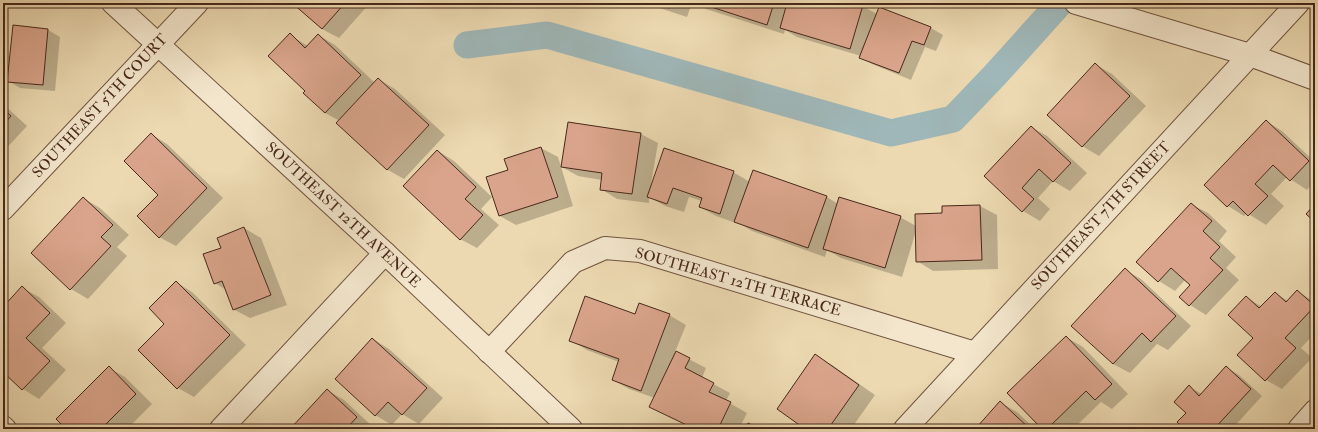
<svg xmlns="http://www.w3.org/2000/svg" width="1318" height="432" font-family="'IM FELL Double Pica',serif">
<rect width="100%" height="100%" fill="#ecd9b1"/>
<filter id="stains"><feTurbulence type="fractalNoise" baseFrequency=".005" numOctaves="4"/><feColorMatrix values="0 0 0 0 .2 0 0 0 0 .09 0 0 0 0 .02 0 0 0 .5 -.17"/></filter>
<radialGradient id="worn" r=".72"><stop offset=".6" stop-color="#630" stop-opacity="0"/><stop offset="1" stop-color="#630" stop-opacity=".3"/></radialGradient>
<path fill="#0003" d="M 293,3 L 370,3 L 339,38 L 322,29 Z
M 644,3 L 692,3 L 687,17 Z
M 696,3 L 852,3 L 862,6 L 877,14 L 880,8 L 931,28 L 943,35 L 936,51 L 925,47 L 911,80 L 872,64 L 860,57 L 861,56 L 797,37 L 785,30 L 784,34 L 706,9 Z
M 1228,3 L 1240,3 L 1236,8 Z
M 13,27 L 48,30 L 60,37 L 55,91 L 20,88 L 8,81 Z
M 290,35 L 308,46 L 318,35 L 335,45 L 375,83 L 378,79 L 395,89 L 445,135 L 404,179 L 388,170 L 337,123 L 340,121 L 325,113 L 306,91 Z
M 1096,65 L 1112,74 L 1146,106 L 1099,156 L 1082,146 Z
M 3,104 L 27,126 L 3,152 Z
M 1266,121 L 1282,131 L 1315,162 L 1315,181 L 1307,190 L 1287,177 L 1271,194 L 1284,206 L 1266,225 L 1247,213 L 1244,216 L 1228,206 L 1205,185 Z
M 568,123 L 641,134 L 658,143 L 651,184 L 653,184 L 733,172 L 750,182 L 827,197 L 838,204 L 900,217 L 916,226 L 943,214 L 943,207 L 980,206 L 997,215 L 998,269 L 933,271 L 917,261 L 916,231 L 902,277 L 841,258 L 827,250 L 825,257 L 752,231 L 737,222 L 736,223 L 716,216 L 700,207 L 702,201 L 689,197 L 684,212 L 665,206 L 649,197 L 649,203 L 617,199 L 601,189 L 602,180 L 578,176 L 562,167 Z
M 1031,127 L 1047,136 L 1087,173 L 1070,191 L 1053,181 L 1038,198 L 1050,209 L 1040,221 L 1023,211 L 985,176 Z
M 151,134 L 167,144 L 223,198 L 176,246 L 159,237 L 160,195 Z
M 541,148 L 558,157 L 573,206 L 516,225 L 500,216 L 509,170 Z
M 438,151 L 454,161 L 492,197 L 481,209 L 499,225 L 477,248 L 460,239 Z
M 83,198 L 100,208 L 129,235 L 117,247 L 127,256 L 88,299 L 71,289 L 32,253 Z
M 1191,204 L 1208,213 L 1227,231 L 1219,241 L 1236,257 L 1226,268 L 1239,280 L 1206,315 L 1190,305 L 1192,285 L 1185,280 L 1175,291 L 1159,281 L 1138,262 Z
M 244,228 L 261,238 L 287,305 L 250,318 L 233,309 L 226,290 L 215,283 L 222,248 Z
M 1125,270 L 1141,279 L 1191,326 L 1168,350 L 1157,344 L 1130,373 L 1113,364 Z
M 176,282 L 192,292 L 246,345 L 194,397 L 178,388 L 166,324 Z
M 22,288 L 39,297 L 66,323 L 42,348 L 66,370 L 39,399 L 23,389 L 3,371 L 3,308 Z
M 1297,291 L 1315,302 L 1315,333 L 1301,348 L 1312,358 L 1282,389 L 1266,380 L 1254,338 L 1246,297 L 1262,307 L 1275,293 L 1288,301 Z
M 669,315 L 686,325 L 675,352 L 706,368 L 702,378 L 730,393 L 726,401 L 747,413 L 739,429 L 695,429 L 667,416 L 655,398 L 629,389 L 613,380 L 619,362 L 587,350 L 570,340 L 635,316 Z
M 1066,337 L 1083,347 L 1128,394 L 1112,409 L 1101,402 L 1073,429 L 1043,429 Z
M 373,339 L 389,349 L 443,398 L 419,424 L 402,414 L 392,425 L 375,415 Z
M 815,356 L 832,365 L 875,395 L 851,429 L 807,429 Z
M 109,368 L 125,377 L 152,404 L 127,429 L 68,429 Z
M 1227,368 L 1239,375 L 1262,396 L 1232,429 L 1186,429 L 1189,387 L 1202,394 Z
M 327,390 L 344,400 L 373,427 L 371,429 L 292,429 Z
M 1001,403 L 1017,412 L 1035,429 L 980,429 Z"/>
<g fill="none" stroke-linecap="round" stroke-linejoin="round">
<path stroke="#9fb7b8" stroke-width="27" d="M 467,45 L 547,35 L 891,133 L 953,119 L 995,75 L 1060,3"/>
</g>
<path fill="#d9a48b" stroke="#48281a" d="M 292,3 L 345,3 L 322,29 Z
M 654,3 L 672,3 L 670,8 Z
M 699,3 L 774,3 L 767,25 Z
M 787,3 L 855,3 L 863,5 L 850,49 L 780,28 Z
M 879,7 L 931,27 L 924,45 L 912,41 L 899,73 L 859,58 Z
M 13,25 L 48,29 L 43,85 L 7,82 Z
M 290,33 L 305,48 L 318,34 L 361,75 L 325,113 L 303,93 L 305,91 L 268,56 Z
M 1095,63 L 1130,96 L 1082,147 L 1047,115 Z
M 378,78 L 429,125 L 387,170 L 336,123 Z
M 3,109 L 11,116 L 3,125 Z
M 1266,120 L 1309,161 L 1290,181 L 1273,165 L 1255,184 L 1268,196 L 1248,216 L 1233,201 L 1227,207 L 1204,185 Z
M 568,122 L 641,133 L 632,194 L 600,190 L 602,173 L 561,167 Z
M 1031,126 L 1071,163 L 1053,182 L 1039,169 L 1022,188 L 1034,199 L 1022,212 L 984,176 Z
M 151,133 L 207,188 L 159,238 L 137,216 L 158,195 L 124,161 Z
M 541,147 L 558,197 L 499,216 L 486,177 L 508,170 L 504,159 Z
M 664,148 L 734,171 L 720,214 L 699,207 L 702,198 L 673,188 L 667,204 L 647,197 Z
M 437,150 L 476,187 L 465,199 L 483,215 L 460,240 L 403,186 Z
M 753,170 L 827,196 L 808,248 L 734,222 Z
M 83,197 L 113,225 L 101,237 L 111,246 L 70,290 L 31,253 Z
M 839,197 L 901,216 L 885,268 L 823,249 Z
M 1191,203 L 1212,221 L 1203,231 L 1220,247 L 1210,258 L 1223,270 L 1189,306 L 1179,297 L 1190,285 L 1171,268 L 1158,282 L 1136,262 Z
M 1315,204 L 1315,222 L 1306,214 Z
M 980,205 L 982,260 L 916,262 L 915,214 L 942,213 L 942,206 Z
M 244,227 L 271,295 L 233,310 L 222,281 L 214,284 L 203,254 L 221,248 L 217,238 Z
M 1125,268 L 1176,316 L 1151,342 L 1142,333 L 1113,364 L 1071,326 Z
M 176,281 L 230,335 L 177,389 L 138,350 L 164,324 L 149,308 Z
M 22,286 L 50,313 L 26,338 L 50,361 L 22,390 L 3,372 L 3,307 Z
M 1297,290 L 1315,306 L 1285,338 L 1296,348 L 1265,381 L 1237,355 L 1253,338 L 1228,315 L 1246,296 L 1259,308 L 1275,292 L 1286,302 Z
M 585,296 L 635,314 L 639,303 L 670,314 L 641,391 L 612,380 L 619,359 L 569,341 Z
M 1066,336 L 1112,384 L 1095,400 L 1086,391 L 1047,429 L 1042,429 L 1007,393 Z
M 372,338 L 427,388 L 402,415 L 388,402 L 375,416 L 335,379 Z
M 676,351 L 690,358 L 685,368 L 714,383 L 709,392 L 731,402 L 718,429 L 695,429 L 649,407 Z
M 815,354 L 859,385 L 828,429 L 805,429 L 777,409 Z
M 109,366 L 136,394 L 101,429 L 66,429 L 56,419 Z
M 1226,366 L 1251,389 L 1214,429 L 1184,429 L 1177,422 L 1186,413 L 1174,402 L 1189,385 L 1199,396 Z
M 327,389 L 357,417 L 346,429 L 290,429 Z
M 1000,401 L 1030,429 L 979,429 L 977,427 Z
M 748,423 L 760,429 L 745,429 Z"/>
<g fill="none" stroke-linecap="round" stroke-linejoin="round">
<defs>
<path id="minor" d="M 1076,3 L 1250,55 L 1315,79
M 3,209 L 197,3
M 489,352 L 573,262 L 605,248 L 640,251 L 975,353
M 3,427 L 5,429
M 221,429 L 385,253
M 905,429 L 1298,3
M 1299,429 L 1315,411"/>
<path id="tertiary" d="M 113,3 L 385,253 L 571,429"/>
</defs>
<use href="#minor" stroke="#715440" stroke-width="24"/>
<use href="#tertiary" stroke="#715440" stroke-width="24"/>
<use href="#minor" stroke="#f3e6cc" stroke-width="22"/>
<use href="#tertiary" stroke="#f3e6cc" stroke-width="22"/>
</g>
<g text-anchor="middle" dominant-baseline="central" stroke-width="4" stroke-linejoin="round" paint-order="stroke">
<g font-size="15" fill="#48281a" stroke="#f3e6cc">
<text transform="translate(100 106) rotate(-47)">SOUTHEAST 5TH COURT</text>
<text transform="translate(343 215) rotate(43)">SOUTHEAST 12TH AVENUE</text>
<text transform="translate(1101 216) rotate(-47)">SOUTHEAST 7TH STREET</text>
<text transform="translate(738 282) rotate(16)">SOUTHEAST 12TH TERRACE</text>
</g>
</g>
<rect width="1318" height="432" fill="none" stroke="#ecd9b1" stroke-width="16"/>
<rect x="4" y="4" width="1310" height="424" fill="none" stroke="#48281a" stroke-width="2"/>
<rect x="8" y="8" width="1302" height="416" fill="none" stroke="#48281a"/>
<rect width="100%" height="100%" filter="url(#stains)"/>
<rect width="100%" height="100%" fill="url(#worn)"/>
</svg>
